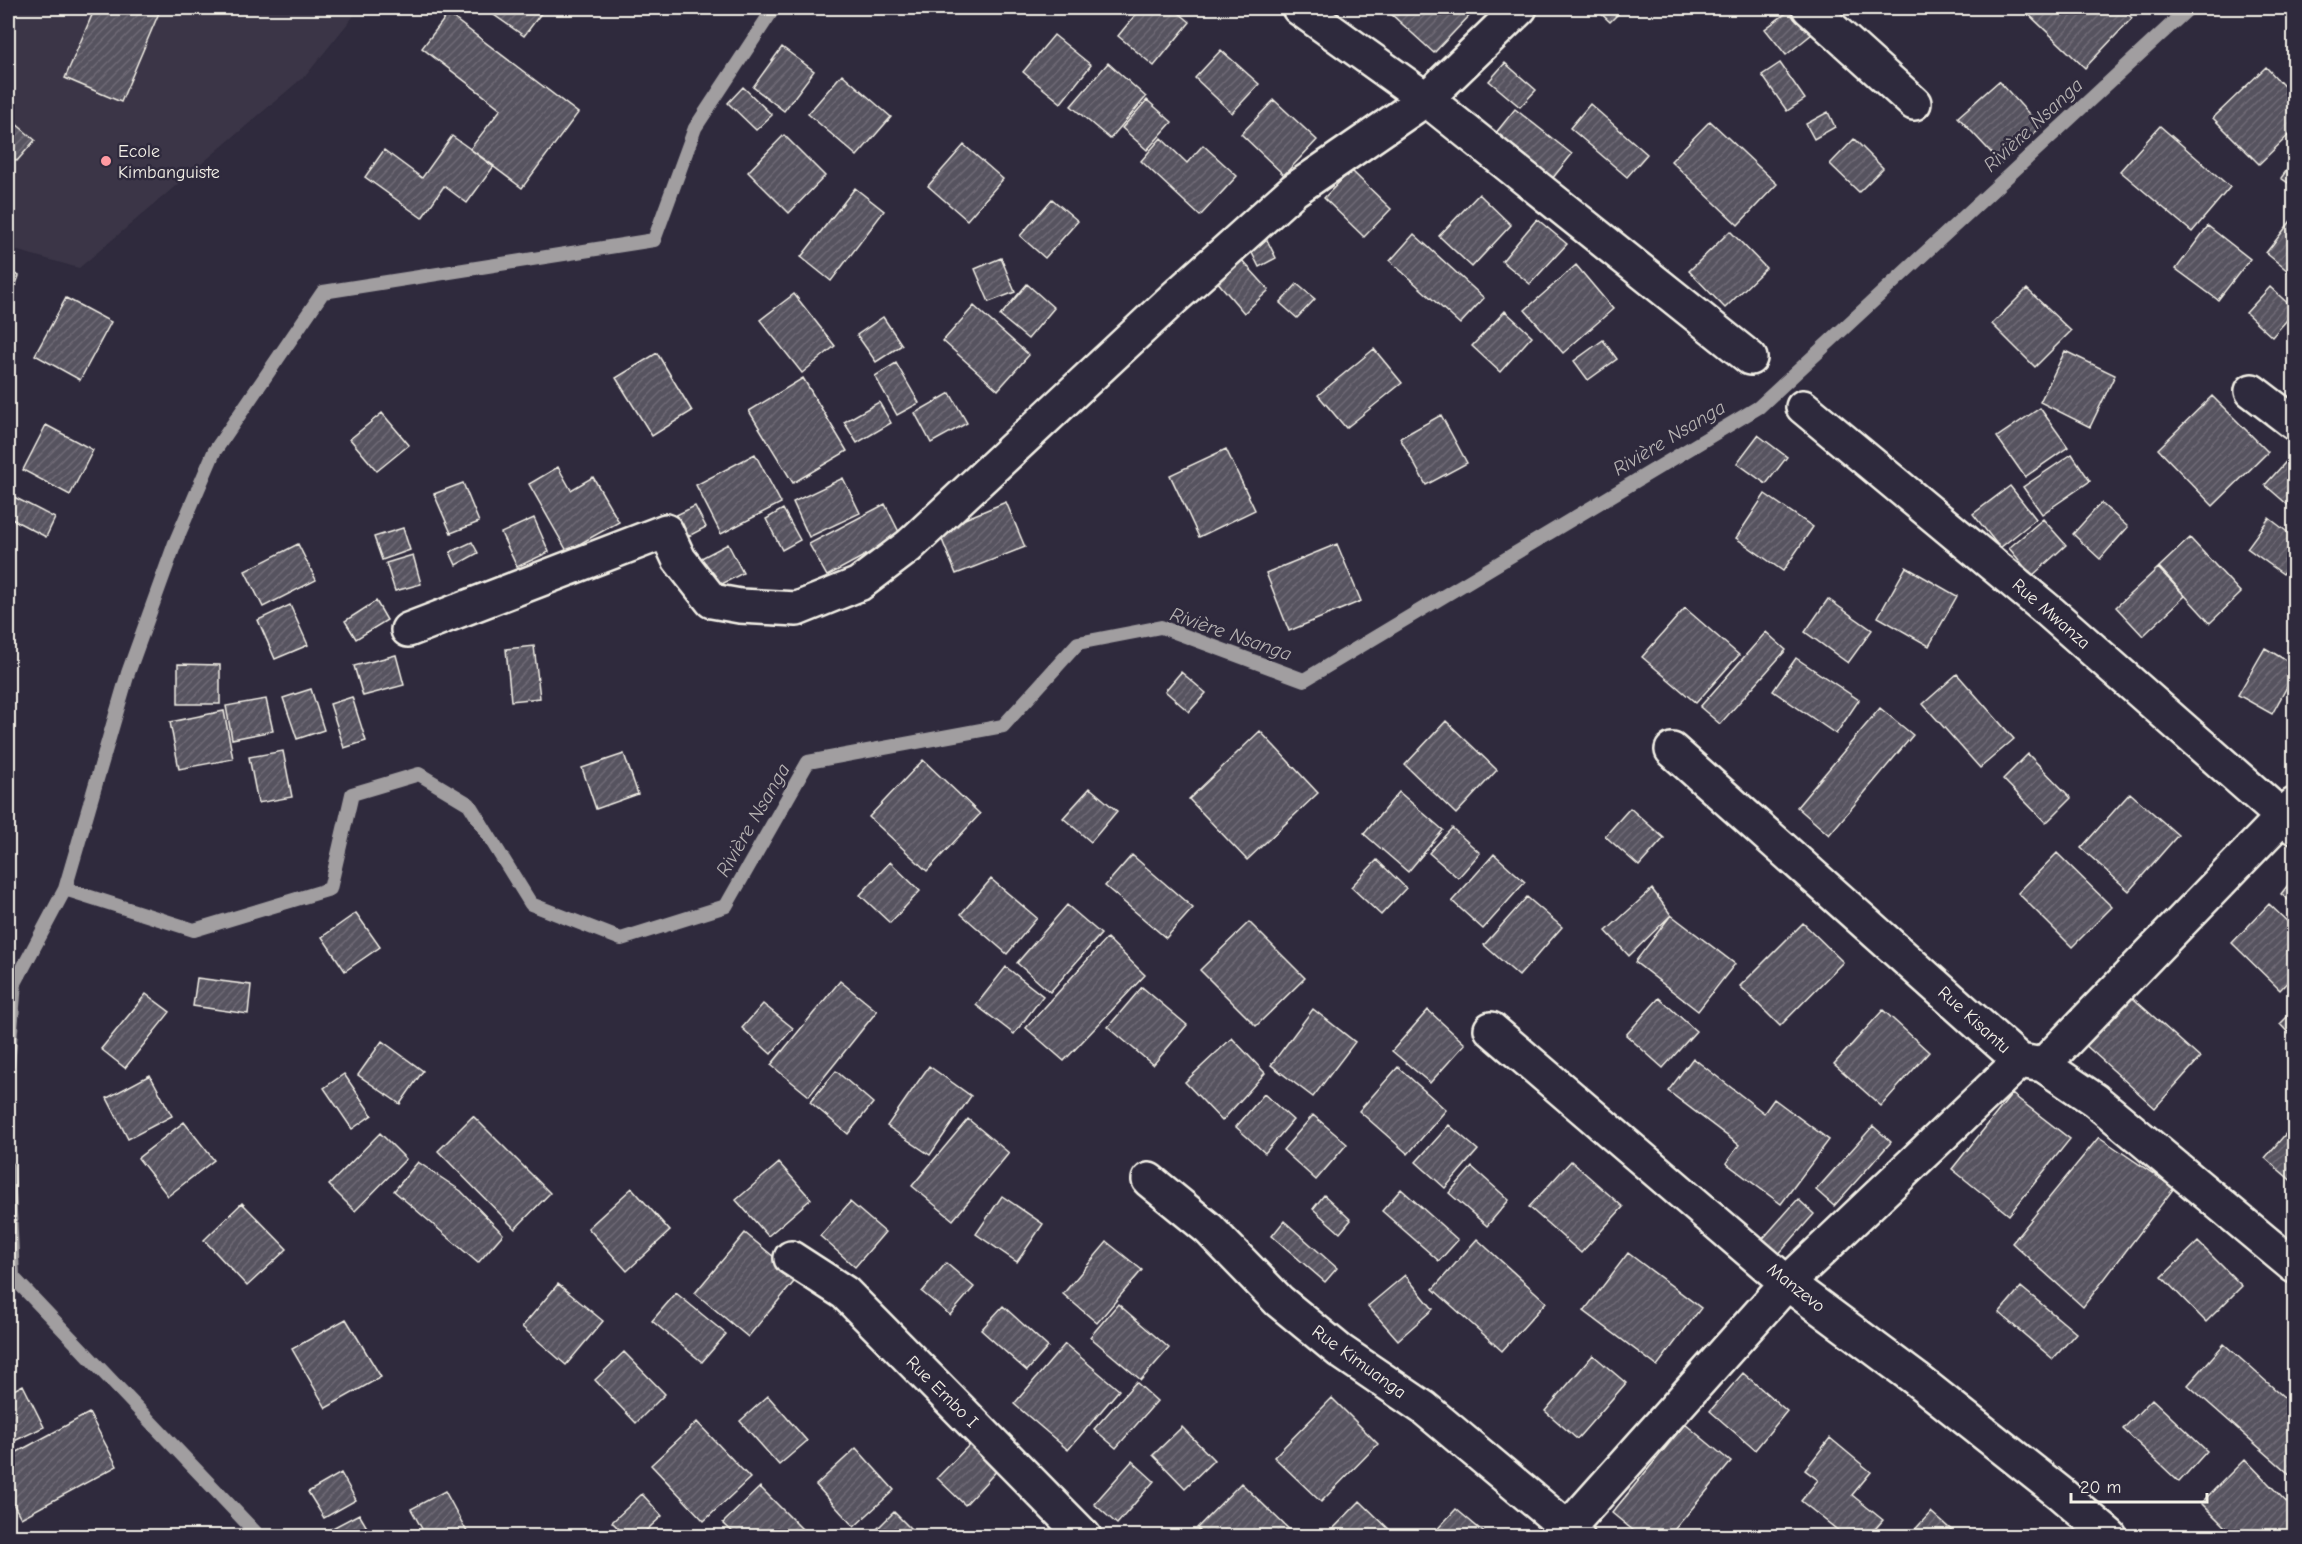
<svg xmlns="http://www.w3.org/2000/svg" width="2302" height="1544" font-family="'Comic Neue',sans-serif">
<defs>
<pattern id="building-hatch" width="6" height="6" patternUnits="userSpaceOnUse" patternTransform="scale(1.5)"><rect width="6" height="6" fill="#56525f"/><path d="M-1 1l2-2M0 6l6-6M5 7l2-2" fill="none" stroke="#6f6b76"/></pattern>
</defs>
<rect width="100%" height="100%" fill="#2f2a3d"/>
<filter id="ink" filterUnits="userSpaceOnUse"><feTurbulence type="fractalNoise" baseFrequency=".0167" numOctaves="2"/><feDisplacementMap in="SourceGraphic" scale="12" xChannelSelector="R" yChannelSelector="G"/><feConvolveMatrix kernelMatrix="1 2 1 2 8 2 1 2 1" color-interpolation-filters="sRGB"/></filter>
<g filter="url(#ink)">
<path fill="#3b3647" d="M 8,8 L 360,8 L 307,74 L 79,268 L 8,248 Z"/>
<g fill="none" stroke-linecap="round" stroke-linejoin="round">
<path stroke="#a19ea0" stroke-width="14" d="M 65,889 L 194,930 L 330,889 L 352,794 L 419,774 L 469,804 L 531,904 L 621,939 L 726,906 L 808,762 L 1003,726 L 1078,643 L 1161,627 L 1304,680 L 1759,407 L 2189,8
M 8,1066 L 15,983 L 65,889 L 128,673 L 175,543 L 214,452 L 323,292 L 654,240 L 695,128 L 774,8
M 8,1167 L 13,1277 L 259,1536"/>
</g>
<path fill="url(#building-hatch)" stroke="#f4f1e8" stroke-width="1.5" d="M 95,8 L 161,8 L 121,102 L 65,78 Z
M 484,8 L 545,8 L 524,36 Z
M 1141,8 L 1173,8 L 1190,22 L 1154,66 L 1118,36 Z
M 1397,8 L 1472,8 L 1475,10 L 1434,53 L 1391,14 Z
M 1595,8 L 1624,8 L 1610,22 Z
M 1793,8 L 1808,8 L 1822,26 L 1786,55 L 1765,29 Z
M 2025,8 L 2121,8 L 2132,18 L 2085,68 L 2023,9 Z
M 448,14 L 578,113 L 522,188 L 470,149 L 501,109 L 422,48 Z
M 1054,35 L 1091,65 L 1061,103 L 1023,72 Z
M 782,47 L 814,71 L 784,111 L 753,87 Z
M 1221,50 L 1259,84 L 1232,113 L 1195,78 Z
M 1108,63 L 1146,97 L 1110,139 L 1071,106 Z
M 1505,63 L 1536,90 L 1520,107 L 1489,81 Z
M 1780,63 L 1805,99 L 1787,111 L 1762,75 Z
M 2266,67 L 2294,97 L 2294,130 L 2259,164 L 2213,118 Z
M 842,74 L 891,117 L 857,156 L 808,114 Z
M 1999,81 L 2041,127 L 2001,163 L 1958,117 Z
M 743,87 L 772,115 L 756,130 L 728,103 Z
M 1147,100 L 1172,122 L 1147,150 L 1122,128 Z
M 1274,100 L 1317,140 L 1284,175 L 1241,134 Z
M 1590,104 L 1647,154 L 1627,177 L 1570,128 Z
M 1515,109 L 1572,154 L 1548,184 L 1491,139 Z
M 1828,112 L 1835,127 L 1814,139 L 1806,124 Z
M 8,117 L 35,140 L 17,161 L 8,154 Z
M 1710,121 L 1777,184 L 1738,225 L 1671,161 Z
M 2160,126 L 2230,187 L 2192,232 L 2120,171 Z
M 784,135 L 825,176 L 789,213 L 748,172 Z
M 452,136 L 494,166 L 467,203 L 444,186 L 422,218 L 365,177 L 384,150 L 422,178 Z
M 1161,138 L 1187,163 L 1203,145 L 1237,176 L 1200,216 L 1141,161 Z
M 1854,139 L 1883,168 L 1859,192 L 1830,164 Z
M 964,145 L 1003,179 L 967,220 L 928,186 Z
M 2294,160 L 2294,187 L 2281,178 Z
M 1351,170 L 1391,209 L 1364,237 L 1324,198 Z
M 855,188 L 884,211 L 831,281 L 801,257 Z
M 1479,194 L 1511,225 L 1472,267 L 1439,236 Z
M 1052,199 L 1078,221 L 1045,258 L 1020,236 Z
M 2294,217 L 2294,276 L 2266,253 Z
M 1537,219 L 1567,244 L 1530,284 L 1502,261 Z
M 2208,226 L 2250,259 L 2218,300 L 2176,269 Z
M 1262,230 L 1276,258 L 1259,267 L 1245,239 Z
M 1730,231 L 1766,268 L 1725,308 L 1689,271 Z
M 1414,234 L 1484,298 L 1460,324 L 1390,261 Z
M 1001,258 L 1015,292 L 989,302 L 975,269 Z
M 1240,258 L 1269,290 L 1244,313 L 1216,280 Z
M 1576,265 L 1613,309 L 1563,353 L 1525,310 Z
M 8,271 L 19,276 L 8,306 Z
M 1027,284 L 1054,308 L 1028,339 L 1000,316 Z
M 1297,284 L 1315,299 L 1297,318 L 1280,303 Z
M 2270,287 L 2294,309 L 2294,312 L 2272,337 L 2246,313 Z
M 2027,289 L 2071,331 L 2035,367 L 1992,324 Z
M 794,294 L 835,346 L 802,373 L 760,320 Z
M 66,298 L 111,322 L 80,380 L 35,355 Z
M 974,306 L 1029,355 L 998,390 L 943,341 Z
M 1505,311 L 1532,336 L 1500,372 L 1472,346 Z
M 883,317 L 902,345 L 876,362 L 857,335 Z
M 1603,340 L 1617,359 L 1588,380 L 1574,361 Z
M 1374,349 L 1402,383 L 1346,428 L 1318,395 Z
M 2065,351 L 2115,375 L 2090,427 L 2040,402 Z
M 657,353 L 692,411 L 652,436 L 616,378 Z
M 896,363 L 919,403 L 897,415 L 875,376 Z
M 803,378 L 847,451 L 793,483 L 749,411 Z
M 950,393 L 967,423 L 931,443 L 915,413 Z
M 2212,396 L 2268,452 L 2213,506 L 2158,449 Z
M 879,402 L 891,423 L 857,443 L 844,422 Z
M 2040,408 L 2068,447 L 2025,477 L 1997,437 Z
M 382,413 L 409,445 L 377,471 L 350,439 Z
M 1441,415 L 1467,463 L 1426,485 L 1400,438 Z
M 46,425 L 93,450 L 70,495 L 23,470 Z
M 1758,435 L 1787,457 L 1766,484 L 1737,463 Z
M 1226,449 L 1255,510 L 1199,537 L 1170,475 Z
M 755,454 L 781,503 L 721,534 L 696,485 Z
M 2072,454 L 2090,481 L 2042,514 L 2023,487 Z
M 2292,455 L 2294,458 L 2294,498 L 2288,505 L 2265,485 Z
M 558,467 L 571,490 L 593,477 L 619,522 L 567,551 L 529,484 Z
M 843,478 L 860,513 L 809,537 L 793,502 Z
M 463,483 L 479,522 L 451,533 L 434,494 Z
M 2010,486 L 2036,519 L 2000,548 L 1973,514 Z
M 1765,494 L 1813,527 L 1783,571 L 1736,538 Z
M 12,496 L 55,518 L 46,537 L 8,517 L 8,506 Z
M 1006,502 L 1025,547 L 956,574 L 938,530 Z
M 2101,503 L 2128,527 L 2100,559 L 2073,534 Z
M 885,504 L 901,536 L 827,576 L 809,544 Z
M 695,506 L 706,527 L 681,540 L 670,518 Z
M 783,509 L 800,540 L 782,550 L 766,519 Z
M 534,518 L 549,552 L 517,567 L 501,533 Z
M 2269,518 L 2294,537 L 2294,559 L 2283,574 L 2247,548 Z
M 2043,519 L 2066,545 L 2032,576 L 2009,548 Z
M 403,528 L 410,550 L 382,560 L 374,537 Z
M 2190,538 L 2241,593 L 2210,623 L 2159,567 Z
M 472,542 L 478,553 L 456,565 L 450,552 Z
M 298,544 L 316,580 L 263,607 L 245,571 Z
M 728,544 L 743,573 L 703,594 L 688,565 Z
M 1337,544 L 1361,601 L 1289,631 L 1266,573 Z
M 413,555 L 421,584 L 395,591 L 386,563 Z
M 1906,567 L 1957,596 L 1929,646 L 1878,617 Z
M 2158,568 L 2185,596 L 2143,636 L 2116,607 Z
M 1828,599 L 1872,630 L 1848,663 L 1805,632 Z
M 376,601 L 387,620 L 356,639 L 345,621 Z
M 290,605 L 308,645 L 275,659 L 258,620 Z
M 1685,608 L 1739,655 L 1696,703 L 1642,657 Z
M 1766,632 L 1786,650 L 1720,724 L 1700,707 Z
M 534,646 L 540,698 L 511,701 L 506,649 Z
M 2265,648 L 2294,665 L 2294,674 L 2272,714 L 2238,695 Z
M 396,655 L 404,685 L 363,696 L 354,666 Z
M 1796,658 L 1859,700 L 1836,734 L 1773,691 Z
M 178,664 L 220,665 L 220,704 L 178,704 Z
M 1181,672 L 1206,693 L 1189,712 L 1165,691 Z
M 1957,674 L 2014,739 L 1980,768 L 1923,704 Z
M 311,689 L 324,730 L 297,739 L 283,698 Z
M 352,697 L 366,741 L 344,748 L 330,704 Z
M 266,699 L 273,731 L 232,739 L 226,706 Z
M 1880,708 L 1913,735 L 1829,835 L 1797,807 Z
M 224,711 L 233,759 L 179,769 L 170,722 Z
M 1446,721 L 1497,770 L 1456,814 L 1405,765 Z
M 1260,731 L 1318,793 L 1247,860 L 1189,799 Z
M 283,751 L 292,797 L 258,803 L 249,757 Z
M 624,754 L 638,794 L 596,809 L 582,768 Z
M 2028,754 L 2071,798 L 2046,823 L 2003,779 Z
M 923,760 L 980,814 L 927,871 L 869,817 Z
M 1090,788 L 1117,811 L 1091,842 L 1063,818 Z
M 1399,792 L 1443,830 L 1408,872 L 1364,834 Z
M 2130,793 L 2178,835 L 2129,891 L 2081,848 Z
M 1630,808 L 1664,838 L 1639,866 L 1605,836 Z
M 1452,828 L 1480,853 L 1458,878 L 1429,853 Z
M 2057,853 L 2112,907 L 2072,947 L 2018,893 Z
M 1494,854 L 1525,882 L 1483,929 L 1452,901 Z
M 1132,855 L 1193,908 L 1166,938 L 1105,886 Z
M 1377,860 L 1406,888 L 1381,915 L 1351,887 Z
M 890,862 L 920,891 L 890,923 L 860,895 Z
M 2294,877 L 2294,905 L 2281,894 Z
M 991,879 L 1037,918 L 1007,954 L 961,914 Z
M 1652,889 L 1671,915 L 1629,956 L 1606,931 Z
M 1527,897 L 1562,927 L 1519,976 L 1484,945 Z
M 2269,904 L 2294,928 L 2294,975 L 2280,990 L 2232,943 Z
M 1067,905 L 1101,934 L 1050,992 L 1017,963 Z
M 356,913 L 380,947 L 345,971 L 322,937 Z
M 1671,915 L 1735,964 L 1698,1011 L 1635,962 Z
M 1249,922 L 1305,978 L 1256,1026 L 1200,970 Z
M 1803,923 L 1843,962 L 1780,1026 L 1740,986 Z
M 1107,938 L 1145,975 L 1064,1061 L 1026,1028 Z
M 1006,967 L 1043,996 L 1014,1034 L 976,1005 Z
M 197,978 L 251,985 L 248,1014 L 193,1006 Z
M 840,981 L 877,1011 L 809,1096 L 771,1065 Z
M 1142,987 L 1187,1025 L 1153,1065 L 1108,1027 Z
M 2126,992 L 2200,1058 L 2155,1108 L 2081,1041 Z
M 146,994 L 170,1012 L 125,1068 L 101,1049 Z
M 1659,998 L 1696,1031 L 1663,1068 L 1626,1035 Z
M 763,1004 L 793,1028 L 771,1054 L 742,1028 Z
M 1313,1009 L 1355,1042 L 1313,1097 L 1271,1065 Z
M 1428,1010 L 1465,1044 L 1430,1083 L 1392,1051 Z
M 1883,1010 L 1929,1052 L 1881,1106 L 1834,1064 Z
M 2294,1010 L 2294,1039 L 2280,1024 Z
M 1232,1038 L 1265,1073 L 1222,1121 L 1185,1082 Z
M 382,1041 L 423,1071 L 400,1104 L 358,1075 Z
M 1693,1058 L 1764,1113 L 1774,1099 L 1829,1140 L 1781,1204 L 1726,1163 L 1739,1145 L 1668,1091 Z
M 929,1066 L 971,1096 L 930,1155 L 887,1126 Z
M 1398,1067 L 1446,1110 L 1408,1154 L 1359,1111 Z
M 836,1071 L 873,1103 L 848,1134 L 810,1102 Z
M 344,1074 L 372,1115 L 352,1129 L 324,1088 Z
M 150,1075 L 172,1116 L 128,1139 L 107,1098 Z
M 1264,1094 L 1293,1120 L 1265,1153 L 1236,1127 Z
M 2012,1094 L 2070,1139 L 2009,1215 L 1952,1169 Z
M 1313,1115 L 1347,1144 L 1316,1180 L 1283,1150 Z
M 473,1116 L 550,1193 L 515,1229 L 438,1151 Z
M 968,1119 L 1009,1153 L 953,1220 L 912,1186 Z
M 184,1122 L 214,1160 L 168,1196 L 138,1158 Z
M 2294,1124 L 2294,1183 L 2265,1158 Z
M 1449,1125 L 1478,1150 L 1445,1188 L 1416,1162 Z
M 1873,1126 L 1891,1142 L 1834,1206 L 1816,1190 Z
M 380,1133 L 406,1159 L 355,1211 L 329,1185 Z
M 2099,1137 L 2174,1188 L 2083,1307 L 2012,1243 Z
M 1571,1161 L 1623,1207 L 1581,1253 L 1529,1207 Z
M 418,1162 L 461,1191 L 503,1234 L 478,1263 L 394,1191 Z
M 779,1163 L 811,1199 L 768,1236 L 736,1200 Z
M 1472,1167 L 1509,1200 L 1487,1226 L 1449,1193 Z
M 632,1188 L 670,1231 L 627,1271 L 588,1228 Z
M 1401,1189 L 1458,1240 L 1439,1261 L 1382,1211 Z
M 1324,1195 L 1351,1220 L 1340,1233 L 1313,1209 Z
M 1002,1196 L 1043,1224 L 1017,1262 L 976,1234 Z
M 1798,1199 L 1814,1214 L 1777,1256 L 1760,1242 Z
M 850,1202 L 885,1232 L 855,1267 L 820,1236 Z
M 242,1203 L 287,1249 L 247,1286 L 204,1240 Z
M 1284,1221 L 1337,1268 L 1325,1282 L 1272,1236 Z
M 745,1233 L 798,1277 L 748,1337 L 695,1293 Z
M 1477,1239 L 1546,1302 L 1502,1351 L 1433,1289 Z
M 1107,1242 L 1142,1270 L 1097,1323 L 1063,1294 Z
M 2198,1242 L 2242,1286 L 2206,1322 L 2162,1277 Z
M 1628,1253 L 1701,1308 L 1657,1366 L 1584,1311 Z
M 946,1263 L 974,1287 L 950,1315 L 922,1292 Z
M 1405,1275 L 1433,1309 L 1398,1340 L 1368,1306 Z
M 558,1284 L 603,1321 L 566,1365 L 522,1327 Z
M 2021,1287 L 2076,1333 L 2053,1359 L 1999,1313 Z
M 676,1293 L 726,1334 L 702,1362 L 652,1321 Z
M 1118,1304 L 1169,1348 L 1141,1380 L 1090,1337 Z
M 1003,1306 L 1048,1347 L 1027,1371 L 981,1330 Z
M 346,1319 L 381,1377 L 326,1408 L 292,1349 Z
M 1065,1344 L 1119,1390 L 1068,1450 L 1014,1404 Z
M 2224,1344 L 2294,1406 L 2294,1478 L 2188,1385 Z
M 624,1352 L 665,1394 L 636,1423 L 595,1380 Z
M 1593,1355 L 1626,1383 L 1577,1439 L 1545,1411 Z
M 1743,1373 L 1787,1411 L 1755,1450 L 1710,1411 Z
M 1136,1382 L 1157,1401 L 1116,1448 L 1094,1429 Z
M 23,1385 L 44,1427 L 8,1444 L 8,1393 Z
M 768,1396 L 807,1441 L 779,1465 L 740,1421 Z
M 1332,1398 L 1378,1444 L 1321,1502 L 1274,1457 Z
M 2152,1399 L 2207,1451 L 2179,1482 L 2123,1429 Z
M 89,1413 L 117,1466 L 21,1518 L 8,1494 L 8,1457 Z
M 697,1422 L 750,1478 L 704,1521 L 651,1465 Z
M 1685,1424 L 1731,1462 L 1669,1536 L 1640,1536 L 1612,1513 Z
M 1182,1427 L 1214,1460 L 1185,1488 L 1153,1455 Z
M 976,1438 L 1003,1464 L 965,1505 L 937,1478 Z
M 1830,1438 L 1871,1472 L 1852,1495 L 1883,1520 L 1869,1536 L 1845,1536 L 1801,1501 L 1818,1480 L 1805,1470 Z
M 856,1448 L 894,1490 L 854,1527 L 816,1485 Z
M 2245,1459 L 2294,1510 L 2294,1534 L 2292,1536 L 2234,1536 L 2201,1503 Z
M 1132,1461 L 1154,1481 L 1117,1524 L 1094,1504 Z
M 341,1473 L 356,1500 L 324,1518 L 308,1492 Z
M 1241,1483 L 1296,1536 L 1205,1536 L 1197,1528 Z
M 760,1487 L 809,1536 L 737,1536 L 723,1523 Z
M 445,1491 L 467,1532 L 460,1536 L 426,1536 L 411,1509 Z
M 642,1494 L 662,1516 L 640,1536 L 626,1536 L 612,1522 Z
M 1360,1501 L 1396,1536 L 1326,1536 Z
M 1456,1509 L 1488,1536 L 1431,1536 Z
M 894,1512 L 918,1536 L 870,1536 Z
M 1931,1512 L 1958,1536 L 1909,1536 Z
M 359,1514 L 372,1536 L 325,1536 L 323,1533 Z"/>
<g fill="none" stroke-linecap="round" stroke-linejoin="round">
<defs>
<path id="minor" d="M 1299,8 L 1426,99 L 1750,358
M 1809,8 L 1914,103
M 2252,391 L 2294,423
M 1803,407 L 2050,612 L 2294,827
M 408,630 L 666,531 L 679,559 L 712,601 L 740,606 L 797,609 L 859,584 L 909,546 L 1174,298 L 1294,190 L 1426,99 L 1520,8
M 1672,750 L 2020,1061 L 2043,1065 L 2095,1100 L 2294,1266
M 1491,1029 L 1787,1283 L 1916,1379 L 2060,1493 L 2110,1536
M 2043,1065 L 2294,805
M 1149,1180 L 1209,1229 L 1279,1301 L 1340,1351 L 1424,1408 L 1577,1536
M 791,1258 L 845,1293 L 1084,1536
M 1567,1529 L 1787,1283 L 2020,1061"/>
</defs>
<use href="#minor" stroke="#f4f1e8" stroke-width="38"/>
<use href="#minor" stroke="#2f2a3d" stroke-width="33"/>
</g>
</g>
<circle fill="#ff9aa2" stroke="#2f2a3d" stroke-width="2" cx="106" cy="161" r="6"/>
<g text-anchor="middle" dominant-baseline="central" stroke-width="5" stroke-linejoin="round" paint-order="stroke">
<g font-size="18" fill="#f4f1e8" stroke="#2f2a3d" text-anchor="start">
<text x="118" y="151">Ecole<tspan x="118" dy="21">Kimbanguiste</tspan></text>
</g>
<g font-size="18" fill="#f4f1e8" stroke="#2f2a3d">
<text transform="translate(2051 614) rotate(41)">Rue Mwanza</text>
<text transform="translate(1974 1020) rotate(42)">Rue Kisantu</text>
<text transform="translate(1796 1288) rotate(38)">Manzevo</text>
<text transform="translate(1359 1362) rotate(36)">Rue Kimuanga</text>
<text transform="translate(942 1392) rotate(45)">Rue Embo I</text>
</g>
<g font-size="20" font-style="italic" fill="#b6b2b2" stroke="#2f2a3d">
<text transform="translate(2033 125) rotate(-43)">Rivière Nsanga</text>
<text transform="translate(1669 438) rotate(-31)">Rivière Nsanga</text>
<text transform="translate(1231 634) rotate(19)">Rivière Nsanga</text>
<text transform="translate(753 820) rotate(-60)">Rivière Nsanga</text>
</g>
</g>
<rect width="2302" height="1544" fill="none" stroke="#2f2a3d" stroke-width="30"/>
<rect x="15" y="15" width="2272" height="1514" fill="none" stroke="#f4f1e8" stroke-width="2" filter="url(#ink)"/>
<path d="M2071 1493v9h136v-9" fill="none" stroke="#f4f1e8" stroke-width="3"/>
<text x="2080" y="1493" font-size="18" fill="#f4f1e8" stroke="#2f2a3d" stroke-width="4.5" paint-order="stroke">20 m</text>
</svg>
